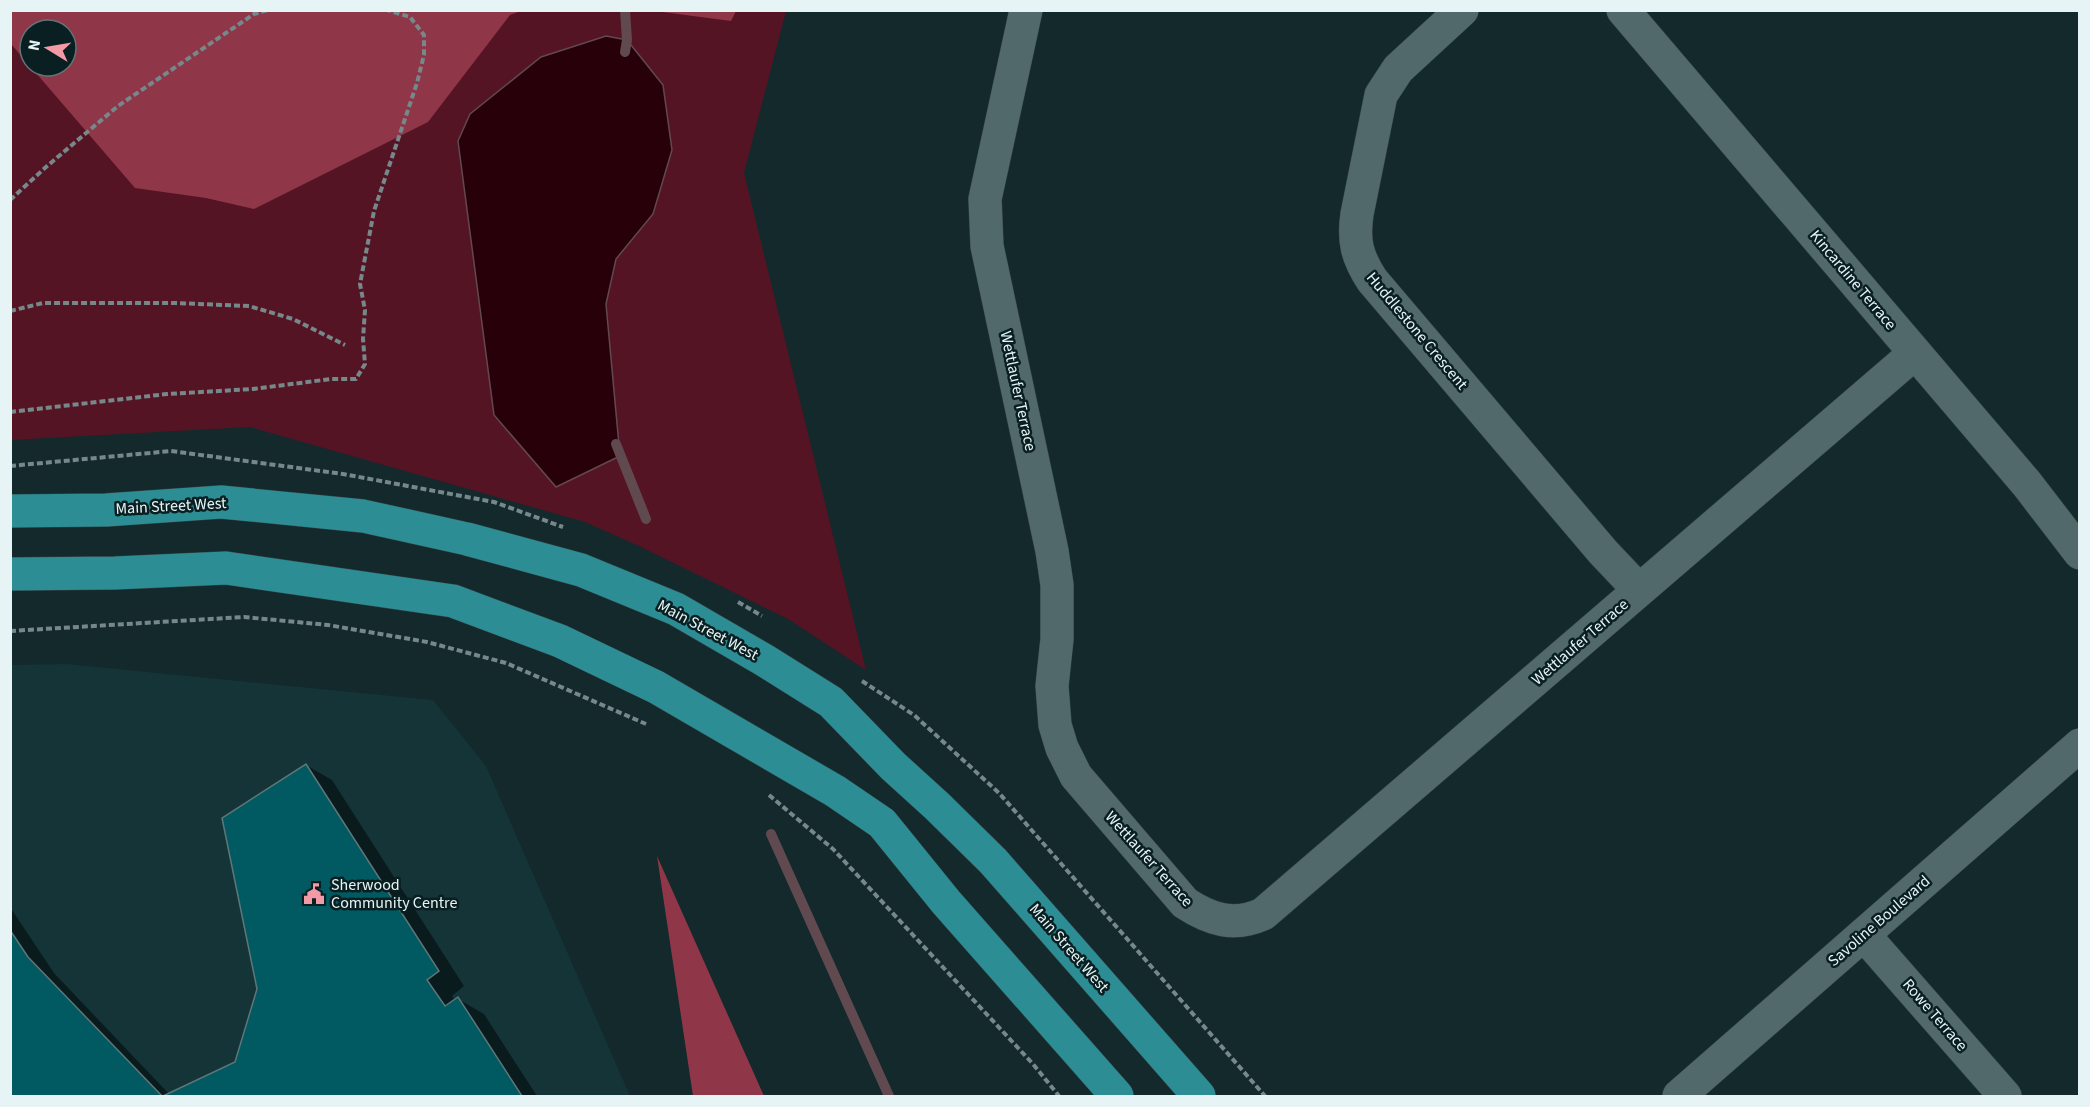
<svg xmlns="http://www.w3.org/2000/svg" width="2090" height="1107" font-family="'Source Sans 3',sans-serif">
<rect width="100%" height="100%" fill="#13292b"/>
<path fill="#143437" d="M 66,664 L 433,700 L 486,766 L 630,1096 L 11,1096 L 10,665 Z"/>
<path fill="#551424" fill-rule="evenodd" d="M 11,11 L 786,11 L 744,173 L 866,670 L 788,619 L 639,546 L 585,522 L 250,427 L 11,440 ZM 30,30 L 66,30 L 66,66 L 30,66 Z"/>
<path fill="#8f3649" fill-rule="evenodd" d="M 10,11 L 11,10 L 521,11 L 510,15 L 428,122 L 254,209 L 206,198 L 135,188 L 11,44 ZM 30,30 L 66,30 L 66,66 L 30,66 Z
M 655,11 L 736,10 L 736,11 L 731,21 Z
M 657,856 L 764,1096 L 693,1096 Z"/>
<path fill="#280009" stroke="#614950" stroke-width="1.5" d="M 606,36 L 627,40 L 663,85 L 672,150 L 653,214 L 616,259 L 606,304 L 620,456 L 556,487 L 494,415 L 458,141 L 470,114 L 541,57 Z"/>
<path fill="#0007" d="M 306,765 L 332,780 L 464,986 L 452,996 L 455,1001 L 458,999 L 484,1014 L 537,1096 L 10,1096 L 10,907 L 54,973 L 170,1095 L 237,1063 L 259,989 Z"/>
<g fill="none" stroke-linecap="round" stroke-linejoin="round">
<path stroke="#614950" stroke-width="10" d="M 625,52 L 627,40 L 625,10
M 616,444 L 646,519
M 771,834 L 889,1096"/>
</g>
<path fill="#015a61" stroke="#5f7679" stroke-width="1.5" d="M 306,764 L 439,971 L 427,980 L 445,1006 L 458,997 L 522,1096 L 163,1096 L 235,1062 L 257,989 L 222,818 Z
M 10,930 L 28,957 L 162,1096 L 10,1096 Z"/>
<g fill="none" stroke-linecap="round" stroke-linejoin="round">
<defs>
<path id="minor" d="M 1026,10 L 985,199 L 987,246 L 1052,551 L 1057,585 L 1057,639 L 1052,686 L 1055,725 L 1062,748 L 1076,776 L 1185,903 C 1211,920 1234,927 1263,914 L 1915,353
M 1462,10 L 1398,69 L 1381,95 L 1357,214 C 1353,241 1357,257 1372,280 L 1603,552 L 1639,590
M 1623,10 L 2027,484 L 2080,553
M 1864,935 L 2005,1096
M 1679,1096 L 2080,745"/>
<path id="major" d="M 10,511 L 106,510 L 221,502 L 363,516 L 467,539 L 581,570 L 676,609 L 764,660 L 831,702 L 893,766 L 937,806 L 993,861 L 1199,1096
M 10,574 L 115,573 L 226,568 L 453,601 L 560,641 L 656,687 L 835,791 L 882,823 L 946,902 L 1117,1096"/>
</defs>
<use href="#minor" stroke="#334345" stroke-width="34"/>
<use href="#major" stroke="#334345" stroke-width="34"/>
<path stroke="#76888a" stroke-width="4" stroke-dasharray="6 3" stroke-linecap="butt" d="M 10,200 L 46,167 L 118,106 L 254,14 L 268,10
M 10,311 L 43,303 L 174,303 L 249,306 L 293,319 L 345,345
M 10,412 L 167,394 L 253,389 L 331,379 L 356,379 L 365,364 L 363,339 L 365,310 L 360,284 L 374,211 L 417,83 L 424,55 L 424,35 L 410,17 L 387,10
M 10,466 L 171,451 L 343,474 L 494,502 L 563,527
M 738,602 L 762,616
M 10,631 L 244,617 L 328,625 L 427,642 L 506,663 L 646,724
M 862,681 L 914,715 L 999,793 L 1265,1096
M 769,795 L 833,849 L 1033,1064 L 1059,1096"/>
<use href="#minor" stroke="#52696c" stroke-width="33"/>
<use href="#major" stroke="#2d8d95" stroke-width="33"/>
</g>
<defs>
<symbol id="civic-bare" viewBox="-9 -9 18 18"><path d="M-.6-6.5H3V-4.5H.6V-3L4-1V1h2V6H-6V1h2V-1L-.6-3ZM-1.2 2.5V6h2.4V2.5Z" fill="#f39aa7" stroke="#091f21" stroke-width="2.5" paint-order="stroke"/></symbol>
</defs>
<g fill-rule="evenodd">
<use href="#civic-bare" x="299" y="879" width="30" height="30"/>
</g>
<g text-anchor="middle" dominant-baseline="central" stroke-width="5" stroke-linejoin="round" paint-order="stroke">
<g font-size="16" fill="#e7f4f5" stroke="#091f21">
<text transform="translate(1853 280) rotate(50)">Kincardine Terrace</text>
<text transform="translate(1417 331) rotate(50)">Huddlestone Crescent</text>
<text transform="translate(1018 391) rotate(78)">Wettlaufer Terrace</text>
<text transform="translate(171 506) rotate(-3)">Main Street West</text>
<text transform="translate(708 630) rotate(28)">Main Street West</text>
<text transform="translate(1580 642) rotate(-41)">Wettlaufer Terrace</text>
<text transform="translate(1149 859) rotate(48)">Wettlaufer Terrace</text>
<text transform="translate(1879 921) rotate(-41)">Savoline Boulevard</text>
<text transform="translate(1069 948) rotate(49)">Main Street West</text>
<text transform="translate(1935 1015) rotate(49)">Rowe Terrace</text>
</g>
<g font-size="16" fill="#e7f4f5" stroke="#091f21" text-anchor="start">
<text x="331" y="885">Sherwood<tspan x="331" dy="18">Community Centre</tspan></text>
</g>
</g>
<rect width="2090" height="1107" fill="none" stroke="#e7f4f5" stroke-width="24"/>
<g transform="translate(48 48) rotate(281)"><circle r="28" fill="#091f21" stroke="#627476" stroke-width="1.5"/>
<path d="M0-4.5L10 22L0 15L-10 22Z" fill="#f39aa7"/>
<text y="-9" font-size="16" font-weight="bold" text-anchor="middle" fill="#e7f4f5">N</text>
</g>
</svg>
